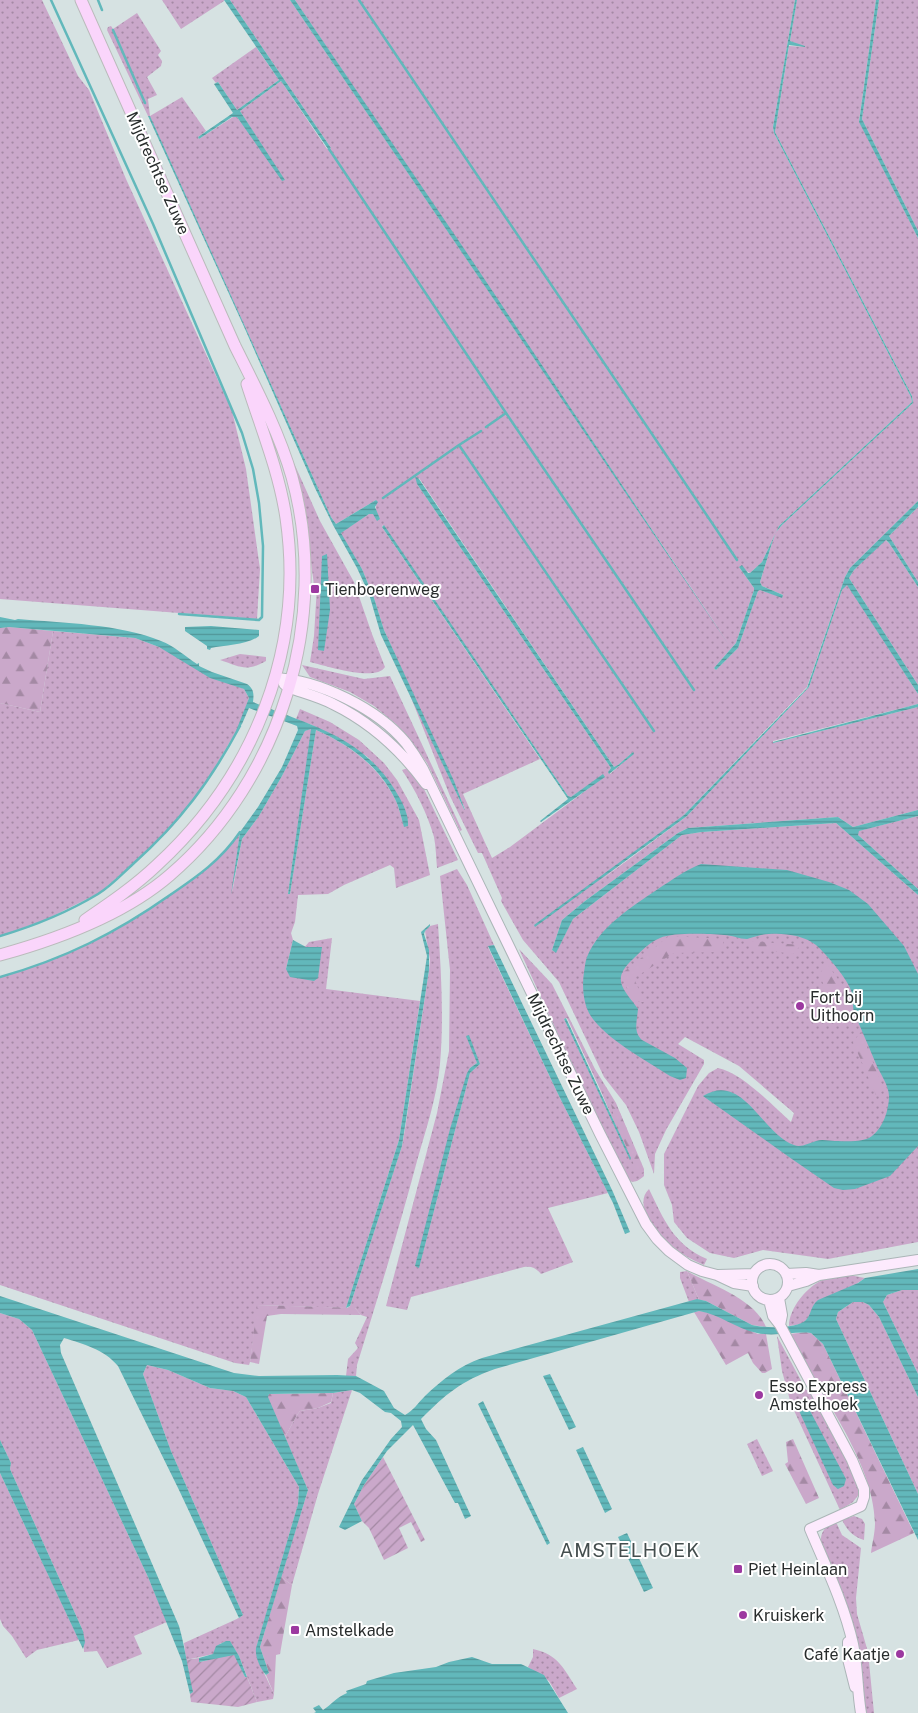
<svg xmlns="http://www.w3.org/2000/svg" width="918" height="1713" font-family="'Public Sans',sans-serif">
<defs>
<pattern id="grass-dots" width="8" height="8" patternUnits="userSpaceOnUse" patternTransform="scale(1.25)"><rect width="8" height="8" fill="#caa8ca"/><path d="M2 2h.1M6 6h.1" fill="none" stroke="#a489a4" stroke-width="1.8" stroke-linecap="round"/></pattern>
<pattern id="forest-firs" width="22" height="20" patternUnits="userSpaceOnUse" patternTransform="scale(1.25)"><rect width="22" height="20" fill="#caa8ca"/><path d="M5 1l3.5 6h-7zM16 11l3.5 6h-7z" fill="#a489a4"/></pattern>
<pattern id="garden-furrows" width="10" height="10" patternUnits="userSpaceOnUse" patternTransform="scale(1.25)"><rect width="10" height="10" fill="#caa8ca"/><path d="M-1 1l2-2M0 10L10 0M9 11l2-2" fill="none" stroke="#a489a4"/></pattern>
<pattern id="water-rules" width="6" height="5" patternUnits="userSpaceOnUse" patternTransform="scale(1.25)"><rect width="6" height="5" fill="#62b8bb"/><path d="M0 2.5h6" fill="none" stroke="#519698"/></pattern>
</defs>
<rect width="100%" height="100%" fill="#d6e2e2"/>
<path fill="url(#grass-dots)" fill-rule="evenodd" d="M 0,0 L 42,0 L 78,76 L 89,90 L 126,179 L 232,411 L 246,469 L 260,569 L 257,619 L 0,599 Z
M 162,0 L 224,0 L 224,1 L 181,29 Z
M 230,0 L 290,0 L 729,644 L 295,0 L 795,0 L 773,127 L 774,133 L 911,397 L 912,402 L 779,526 L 762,562 L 750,573 L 739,567 L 754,588 L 754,590 L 736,643 L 714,668 L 716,670 L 738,648 L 758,591 L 760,590 L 782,597 L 783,595 L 762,586 L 760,582 L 772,543 L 776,532 L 782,525 L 913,403 L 912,396 L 775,132 L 789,46 L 805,47 L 790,41 L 797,0 L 876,0 L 859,121 L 918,238 L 918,501 L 850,568 L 845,577 L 807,687 L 684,815 L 597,883 L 687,816 L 809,687 L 842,590 L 847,584 L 918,694 L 918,704 L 773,741 L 773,743 L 918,707 L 918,810 L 853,827 L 838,817 L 688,828 L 678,833 L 585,901 L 562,920 L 552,950 L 556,952 L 573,919 L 682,835 L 702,832 L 836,823 L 918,895 L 918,1242 L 828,1259 L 763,1250 L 734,1258 L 710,1253 L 687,1238 L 674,1222 L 672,1205 L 664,1185 L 664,1154 L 698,1086 L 709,1073 L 718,1068 C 741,1072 773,1106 791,1122 L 794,1113 L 739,1066 L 685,1037 L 678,1044 L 704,1060 L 704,1064 L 666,1130 L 655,1154 L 654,1174 L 639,1132 L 626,1105 L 604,1077 L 559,982 L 523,940 L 501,901 L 502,898 L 482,853 L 478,853 L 450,796 L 406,685 L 464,809 L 465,809 L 384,630 L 374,598 L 362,569 L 340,533 L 369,514 L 373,514 L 380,519 L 376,512 L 376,500 L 336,524 L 331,517 L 150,117 L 148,116 L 107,30 L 108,27 L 111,26 L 113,29 L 137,13 L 161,51 L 158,55 L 162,61 L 161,66 L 147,77 L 157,95 L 148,99 L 150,116 L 182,97 L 206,131 L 198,137 L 199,139 L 233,117 L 237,117 L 284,180 L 240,111 L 281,81 L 327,149 L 331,148 ZM 419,478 L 614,767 L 618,765 L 633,752 L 633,754 L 610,774 L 608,772 L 611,768 L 417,484 ZM 383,525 L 568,796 L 571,797 L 603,775 L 604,777 L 510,847 L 492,858 L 463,794 L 540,759 L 382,527 Z
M 879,0 L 918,0 L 918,231 L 862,119 Z
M 256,47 L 279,80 L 237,110 L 218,82 L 216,83 L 212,78 Z
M 280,432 L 320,521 L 354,582 L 372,634 L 385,667 C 376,682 326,666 310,662 L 314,636 L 317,586 L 314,585 L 304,511 Z
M 918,507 L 918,582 L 889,536 Z
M 885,540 L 889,543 L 918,587 L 918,685 L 849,578 L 854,570 Z
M 53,631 L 135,638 L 159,647 L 244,689 L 249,698 L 240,725 L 203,787 L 173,826 L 149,850 L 99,893 L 45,920 L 0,936 L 0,703 L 40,712 Z
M 240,654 L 266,657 L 266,661 C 246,672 241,667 220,660 Z
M 302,665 L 364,679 L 390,676 L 462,830 L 460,831 L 427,763 L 414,745 L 396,724 L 374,706 L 350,692 L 310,677 Z
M 300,709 L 330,722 L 359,740 L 384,763 L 397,780 L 419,820 L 430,875 L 396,888 L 394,868 L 390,865 L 344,885 L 328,894 L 298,895 L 295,922 L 291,933 L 293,940 L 286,969 L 309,942 L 332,938 L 326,989 L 420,1001 L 399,1140 L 346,1308 L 258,1305 L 250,1362 L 249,1365 L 235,1363 L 0,1285 L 0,977 C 64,959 116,933 170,895 C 198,876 221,860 240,832 L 232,893 L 242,839 L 259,816 L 282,776 L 305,731 L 312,728 L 288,894 L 290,894 L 316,730 C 348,744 377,765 394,797 C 399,806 401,817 404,826 L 406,826 L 408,824 L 406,813 L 391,784 L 368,757 L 312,725 L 296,719 Z
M 408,768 L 424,789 L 458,860 L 437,868 C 436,858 436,847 434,837 C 427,813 416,791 402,770 Z
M 918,816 L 918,889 L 858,835 L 858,831 Z
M 457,869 L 467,885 L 494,945 L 488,947 L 558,1094 L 608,1193 L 548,1208 L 573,1262 L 541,1274 C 536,1268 532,1266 524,1267 L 411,1297 L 407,1310 L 386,1306 L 437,1113 L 449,1051 L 450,970 L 440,876 ZM 475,1053 L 480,1064 L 470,1073 L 419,1268 L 470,1068 L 477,1063 Z
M 438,924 C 441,971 444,1018 440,1064 C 437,1097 426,1129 417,1161 C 399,1229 378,1297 357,1365 L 356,1376 L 346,1376 L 348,1359 L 358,1348 L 355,1343 L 367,1317 L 361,1315 L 355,1308 L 348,1308 L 350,1306 L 402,1146 L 405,1129 L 429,970 L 430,960 L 425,931 L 430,926 Z
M 519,949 L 552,984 L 595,1069 L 616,1103 L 644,1169 L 644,1176 C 639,1180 636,1183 629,1181 L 610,1148 ZM 567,1018 L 600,1089 L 630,1159 L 564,1019 Z
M 649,1189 C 664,1220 674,1245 707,1259 L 704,1265 C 692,1260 681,1254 671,1245 C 658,1234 632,1205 649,1189 Z
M 687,1271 L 699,1300 L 689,1302 L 680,1278 L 680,1272 Z
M 849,1275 L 865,1278 L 811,1315 L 802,1324 L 789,1326 C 789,1308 808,1285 825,1279 C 833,1277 841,1276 849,1275 Z
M 902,1290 L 918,1290 L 918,1374 L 883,1302 L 887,1295 Z
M 853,1302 L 863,1302 L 869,1305 L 879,1317 L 918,1397 L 918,1494 L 836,1319 L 838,1312 Z
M 0,1313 L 19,1319 L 32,1330 L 148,1577 L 167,1622 L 134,1636 L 142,1654 L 107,1668 L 97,1651 L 84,1652 L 83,1631 L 10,1469 L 11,1463 L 0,1440 Z
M 777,1336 L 806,1390 L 810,1389 L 849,1463 L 860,1493 L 853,1502 L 840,1510 L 791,1404 L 782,1371 Z
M 147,1365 L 168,1370 L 210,1388 L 233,1391 L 246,1397 L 299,1487 L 298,1504 L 256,1649 L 264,1673 L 274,1694 L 273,1699 L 257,1702 L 239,1656 L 229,1641 L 221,1643 L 213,1654 L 186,1660 L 184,1643 L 239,1618 L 243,1615 L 171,1451 L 143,1374 Z
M 352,1390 L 318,1494 L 292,1585 L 281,1577 L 308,1490 L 285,1437 L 297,1415 L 300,1411 L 318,1408 L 331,1403 L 333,1393 Z
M 757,1439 L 773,1471 L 762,1476 L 747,1444 Z
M 0,1473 L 79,1640 L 37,1650 L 26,1658 L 12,1636 L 3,1626 L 0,1619 Z
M 854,1516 L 862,1519 L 865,1524 L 864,1540 C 852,1536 848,1531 842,1520 Z
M 836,1522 L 842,1535 L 861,1548 L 856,1598 L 857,1614 L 868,1652 L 874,1713 L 866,1713 L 861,1662 L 821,1546 C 820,1533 823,1527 836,1522 Z
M 533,1649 C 559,1655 563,1668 577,1689 L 559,1698 L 549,1681 L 528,1667 L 533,1657 Z"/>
<path fill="url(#forest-firs)" d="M 9,627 L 53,631 L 40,712 L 0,703 L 0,628 Z
M 669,936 L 724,939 L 721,952 L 674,953 L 634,978 L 644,1002 L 633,1002 L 621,974 Z
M 751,941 L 801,945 L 793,954 L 749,948 Z
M 827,964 L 848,993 L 856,1021 L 842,1027 L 819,974 Z
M 861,1032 L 884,1090 L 876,1095 L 853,1042 Z
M 611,1104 L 620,1113 L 644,1172 L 638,1174 L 614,1117 Z
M 687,1271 C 712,1286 754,1298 766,1327 L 752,1325 L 706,1301 L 699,1300 Z
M 257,1305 L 355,1308 L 361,1315 L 281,1314 L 267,1316 L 259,1364 L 250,1362 Z
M 699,1311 L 709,1312 L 758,1334 L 766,1334 L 772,1369 L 765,1373 L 762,1373 L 753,1363 L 748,1353 L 726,1365 L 694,1312 Z
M 806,1332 L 811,1333 L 823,1344 L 914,1533 L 871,1553 C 872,1544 875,1533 875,1523 C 873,1458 817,1392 790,1334 Z
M 333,1393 L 331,1402 L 318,1408 L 300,1411 L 297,1415 L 285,1437 L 267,1397 L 269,1394 L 274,1394 Z
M 793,1439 L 819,1498 L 806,1504 L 785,1464 L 788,1462 L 786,1442 Z
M 281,1577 L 292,1585 L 280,1654 L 276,1655 L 274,1694 L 266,1675 L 269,1673 L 260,1647 Z"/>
<path fill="url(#garden-furrows)" d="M 383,1457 L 425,1540 L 421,1542 L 411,1522 L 399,1528 L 408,1548 L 384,1560 L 369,1528 L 362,1521 L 354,1504 L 364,1485 Z
M 233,1654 L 236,1657 L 245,1677 L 247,1677 L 257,1702 L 238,1707 L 191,1702 L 190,1694 L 192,1691 L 186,1660 L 199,1658 L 200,1662 Z"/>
<path fill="url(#water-rules)" d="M 224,0 L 230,0 L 331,148 L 328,149 L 281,81 L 240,111 L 285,180 L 282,181 L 237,117 L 232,117 L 199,139 L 198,137 L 233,113 L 214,84 L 218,82 L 237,110 L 279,80 Z
M 290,0 L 295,0 L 465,250 L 729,645 Z
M 795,0 L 797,0 L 790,41 L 805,46 L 805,47 L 789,45 L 775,132 L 912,396 L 913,403 L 782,525 L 776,532 L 772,543 L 760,582 L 762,586 L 783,595 L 782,598 L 760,590 L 758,591 L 738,648 L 716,670 L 714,668 L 736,643 L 754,590 L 754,588 L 739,567 L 742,565 L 748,573 L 750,573 L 762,562 L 779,526 L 912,402 L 911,397 L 774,133 L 773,127 Z
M 876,0 L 879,0 L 862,119 L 918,231 L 918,238 L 859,122 Z
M 148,116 L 150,116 L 331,517 L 336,524 L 376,500 L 378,502 L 375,507 L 380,519 L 377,521 L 373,514 L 369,514 L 341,533 L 362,569 L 374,598 L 384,630 L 454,781 L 465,810 L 464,809 L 381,635 L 369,594 L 357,568 L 333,525 L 315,488 L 245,329 Z
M 415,476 L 419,479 L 614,767 L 618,765 L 633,752 L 634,754 L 609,774 L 608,772 L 611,768 L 417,484 Z
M 918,501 L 918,507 L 889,536 L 918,582 L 918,587 L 889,543 L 886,540 L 854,570 L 849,578 L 918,685 L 918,694 L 847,585 L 842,590 L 809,687 L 687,816 L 535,927 L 534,925 L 684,815 L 807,688 L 845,577 L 850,568 Z
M 384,525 L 568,796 L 571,797 L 603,774 L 605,777 L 541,822 L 540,821 L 568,799 L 382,527 Z
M 327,554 L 330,610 L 324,651 L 318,650 L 322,556 Z
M 0,617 L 15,620 L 18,619 C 63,623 120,624 161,641 C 174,646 185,656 197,664 L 199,663 L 199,666 L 212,672 L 247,684 C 254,689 254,694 253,702 C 309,725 361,735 395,790 C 401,800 409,813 408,826 L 404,827 C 401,817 399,806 394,797 C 378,765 348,744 316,730 L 290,894 L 288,894 L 311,729 L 305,731 L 282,776 L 259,816 L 242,839 L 231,895 L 240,832 L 258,807 L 282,767 L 298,730 L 297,726 L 249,708 L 242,724 L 236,731 L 249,698 L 244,689 L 210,678 L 159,647 L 135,638 L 9,627 L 0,628 Z
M 211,626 L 259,630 L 259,636 C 248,645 225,645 211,648 L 210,650 L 207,649 L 207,646 L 185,631 L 185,627 Z
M 918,704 L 918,707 L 773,743 L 773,742 Z
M 918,810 L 918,816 L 859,831 L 858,835 L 918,889 L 918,895 L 836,823 L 702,832 L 682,835 L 573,919 L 556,953 L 552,950 L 562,920 L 585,901 L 678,833 L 688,828 L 838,817 L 853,827 Z
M 701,864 L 787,870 L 829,882 L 849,890 L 868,904 L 904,946 L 918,974 L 918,1146 L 890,1176 L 855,1189 L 843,1190 L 834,1188 L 789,1157 L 703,1096 C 743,1071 762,1134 794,1145 C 801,1148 809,1143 816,1141 C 822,1139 829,1141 835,1141 C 846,1141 863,1143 872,1136 C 883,1128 889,1110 889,1096 C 889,1086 880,1073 876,1064 C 869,1047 861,1029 854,1012 C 852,1006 854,999 852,993 C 848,979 827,955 816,945 C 802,934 778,932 761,935 C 756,936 751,938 747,939 C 739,939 732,935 724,935 C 709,934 674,932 660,938 C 650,942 641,951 633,959 C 610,980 624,989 638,1009 C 637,1021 633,1032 642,1040 L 675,1058 L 687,1068 L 686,1078 L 680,1080 L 670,1076 C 647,1061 602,1037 589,1013 C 583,1001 582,985 584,972 C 585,967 585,962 587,957 C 599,927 633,906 658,889 C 672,880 685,870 701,864 Z
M 430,924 L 430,926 L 425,931 L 424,934 L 429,950 L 429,970 L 402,1146 L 350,1306 L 346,1308 L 399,1140 L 427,956 L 421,932 Z
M 293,940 L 306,947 L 322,947 L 318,978 L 314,981 L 290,977 L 286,969 Z
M 494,945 L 613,1192 L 630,1232 L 625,1234 L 613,1203 L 558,1094 L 488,946 Z
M 566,1018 L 631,1158 L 630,1160 L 564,1019 Z
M 469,1035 L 480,1064 L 470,1073 L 419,1268 L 415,1266 L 450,1129 L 467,1073 L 470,1068 L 477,1063 L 466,1036 Z
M 918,1269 L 918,1290 L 902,1290 L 887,1295 L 883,1302 L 918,1374 L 918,1397 L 879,1317 L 869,1305 L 863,1302 L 853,1302 L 838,1312 L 836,1319 L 918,1494 L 918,1540 L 823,1344 L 811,1333 C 794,1331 775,1337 757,1333 C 736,1329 720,1314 699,1311 L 495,1369 C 461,1381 446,1394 421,1419 L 426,1429 L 436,1440 L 471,1516 L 465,1519 L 458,1503 L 455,1503 L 413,1425 L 387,1451 L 364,1485 L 354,1504 L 362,1521 L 345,1530 L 339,1527 L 362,1480 L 391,1439 L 402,1427 L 401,1421 L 391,1413 L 385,1412 L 360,1393 L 352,1390 L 333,1393 L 269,1394 L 268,1397 L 308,1490 L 260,1647 L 269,1673 L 266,1675 C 260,1668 255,1657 256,1648 L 298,1504 L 299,1487 L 246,1397 L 233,1391 L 210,1388 L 168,1370 L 147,1365 L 143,1374 L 171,1451 L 243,1615 L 239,1618 L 179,1490 L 118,1366 C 104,1349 83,1344 64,1338 L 60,1345 L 61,1353 L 179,1626 C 185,1647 188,1670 193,1692 L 190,1694 L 182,1661 L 148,1577 L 32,1330 L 19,1319 L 0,1313 L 0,1296 L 234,1373 L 259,1376 L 337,1375 L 356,1376 L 384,1391 L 394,1408 L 405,1415 C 413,1411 418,1403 425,1396 C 442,1380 459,1366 482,1358 L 697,1299 L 706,1301 L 752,1325 C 764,1328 798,1329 806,1320 C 812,1313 810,1307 818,1300 L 858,1283 L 865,1278 Z
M 550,1374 L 576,1427 L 569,1430 L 543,1376 Z
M 483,1401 L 550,1543 L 547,1545 L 478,1404 Z
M 795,1402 L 801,1402 L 808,1407 L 846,1479 L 844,1486 L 838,1489 L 833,1485 Z
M 0,1440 L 11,1463 L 10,1469 L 83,1631 L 85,1642 L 83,1649 L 0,1473 Z
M 583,1447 L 612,1509 L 605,1513 L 576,1450 Z
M 627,1533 L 653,1588 L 644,1592 L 618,1537 Z
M 226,1641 L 230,1641 L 239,1656 L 247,1677 L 245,1677 L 234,1655 L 199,1662 L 199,1658 L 213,1654 L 216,1646 Z
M 472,1657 L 492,1664 L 521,1664 L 544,1675 L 568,1713 L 314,1713 L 316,1712 L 313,1708 L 319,1705 L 323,1710 C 332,1704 337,1697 347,1693 L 346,1691 L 366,1684 L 367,1681 L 394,1673 L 436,1667 L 449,1662 Z"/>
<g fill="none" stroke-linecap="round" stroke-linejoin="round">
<path stroke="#62b8bb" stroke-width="2.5" d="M 51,0 L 153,224 L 242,433 L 253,469 L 259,503 L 263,546 L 262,617 L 259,620 L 179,614
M 98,0 L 102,10
M 359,0 L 737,560
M 113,30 L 145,103
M 329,149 L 506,413
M 486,427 L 506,413 L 694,690
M 481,431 L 459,445 L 654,731
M 383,498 L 459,445
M 0,936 C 34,926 68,912 98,894 C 111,886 122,874 133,864 C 180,822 210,782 240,726
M 0,977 C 64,959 116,933 170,895 C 198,876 221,860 240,832"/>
<defs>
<path id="secondary" d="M 275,678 C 319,680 378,709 406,743 C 412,751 418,760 423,769 L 600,1134 L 646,1224 L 657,1239 L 669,1251 L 688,1265 L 702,1271 L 717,1275 L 734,1283 L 753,1286
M 284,684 L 290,688 C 304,693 320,697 333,704 C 372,723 401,750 426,784
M752 1282a18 18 0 1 1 36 0a18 18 0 1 1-36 0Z
M 786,1274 L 806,1273 L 819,1275
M 718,1275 L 754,1274
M 788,1286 L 806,1281 L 819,1275 L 918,1260
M 779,1298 L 782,1315 L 780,1325
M 769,1300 L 773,1316 L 780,1325 L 852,1460 L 864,1489 L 864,1497 L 861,1506 L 810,1529 C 826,1567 844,1604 853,1644 C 858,1667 857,1690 861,1713
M 848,1642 L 848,1659 L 855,1687"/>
<path id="primary" d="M 85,920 C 110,903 135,886 157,865 C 254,776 305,649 286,518 C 279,471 261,428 247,384
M 0,955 C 58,939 124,915 170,875 C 281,780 331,618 292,477 C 279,432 256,388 235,346 L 81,0"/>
</defs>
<use href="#secondary" stroke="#abb6b7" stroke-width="12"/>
<use href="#primary" stroke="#babbbb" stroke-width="13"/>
<use href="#secondary" stroke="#fdeafd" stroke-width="10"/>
<use href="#primary" stroke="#fad5fb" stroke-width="11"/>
</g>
<g fill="#9c39a0" stroke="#fff" stroke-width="2">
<rect x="310" y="584" width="10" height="10" rx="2.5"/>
<circle cx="800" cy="1006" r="5"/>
<circle cx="759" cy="1395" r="5"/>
<rect x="733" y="1564" width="10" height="10" rx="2.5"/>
<circle cx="743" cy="1615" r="5"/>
<rect x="290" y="1625" width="10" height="10" rx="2.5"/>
<circle cx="900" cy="1654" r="5"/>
</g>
<g text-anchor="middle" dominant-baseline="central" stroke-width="4" stroke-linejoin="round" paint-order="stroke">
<g font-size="16" fill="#282c2c" stroke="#fff">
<text transform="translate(158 173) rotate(66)">Mijdrechtse Zuwe</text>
<text transform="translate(561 1054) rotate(64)">Mijdrechtse Zuwe</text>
</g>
<g font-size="16" fill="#282c2c" stroke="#fff" text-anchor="start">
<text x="325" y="589">Tienboerenweg</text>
<text x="810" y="997">Fort bij<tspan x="810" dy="18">Uithoorn</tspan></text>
<text x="769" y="1386">Esso Express<tspan x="769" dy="18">Amstelhoek</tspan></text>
<text x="748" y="1569">Piet Heinlaan</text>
<text x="753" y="1615">Kruiskerk</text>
<text x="305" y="1630">Amstelkade</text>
<text x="890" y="1654" text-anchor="end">Café Kaatje</text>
</g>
<g font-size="19" letter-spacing="1" fill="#444e4e" stroke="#fff">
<text x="630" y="1550">AMSTELHOEK</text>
</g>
</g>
</svg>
